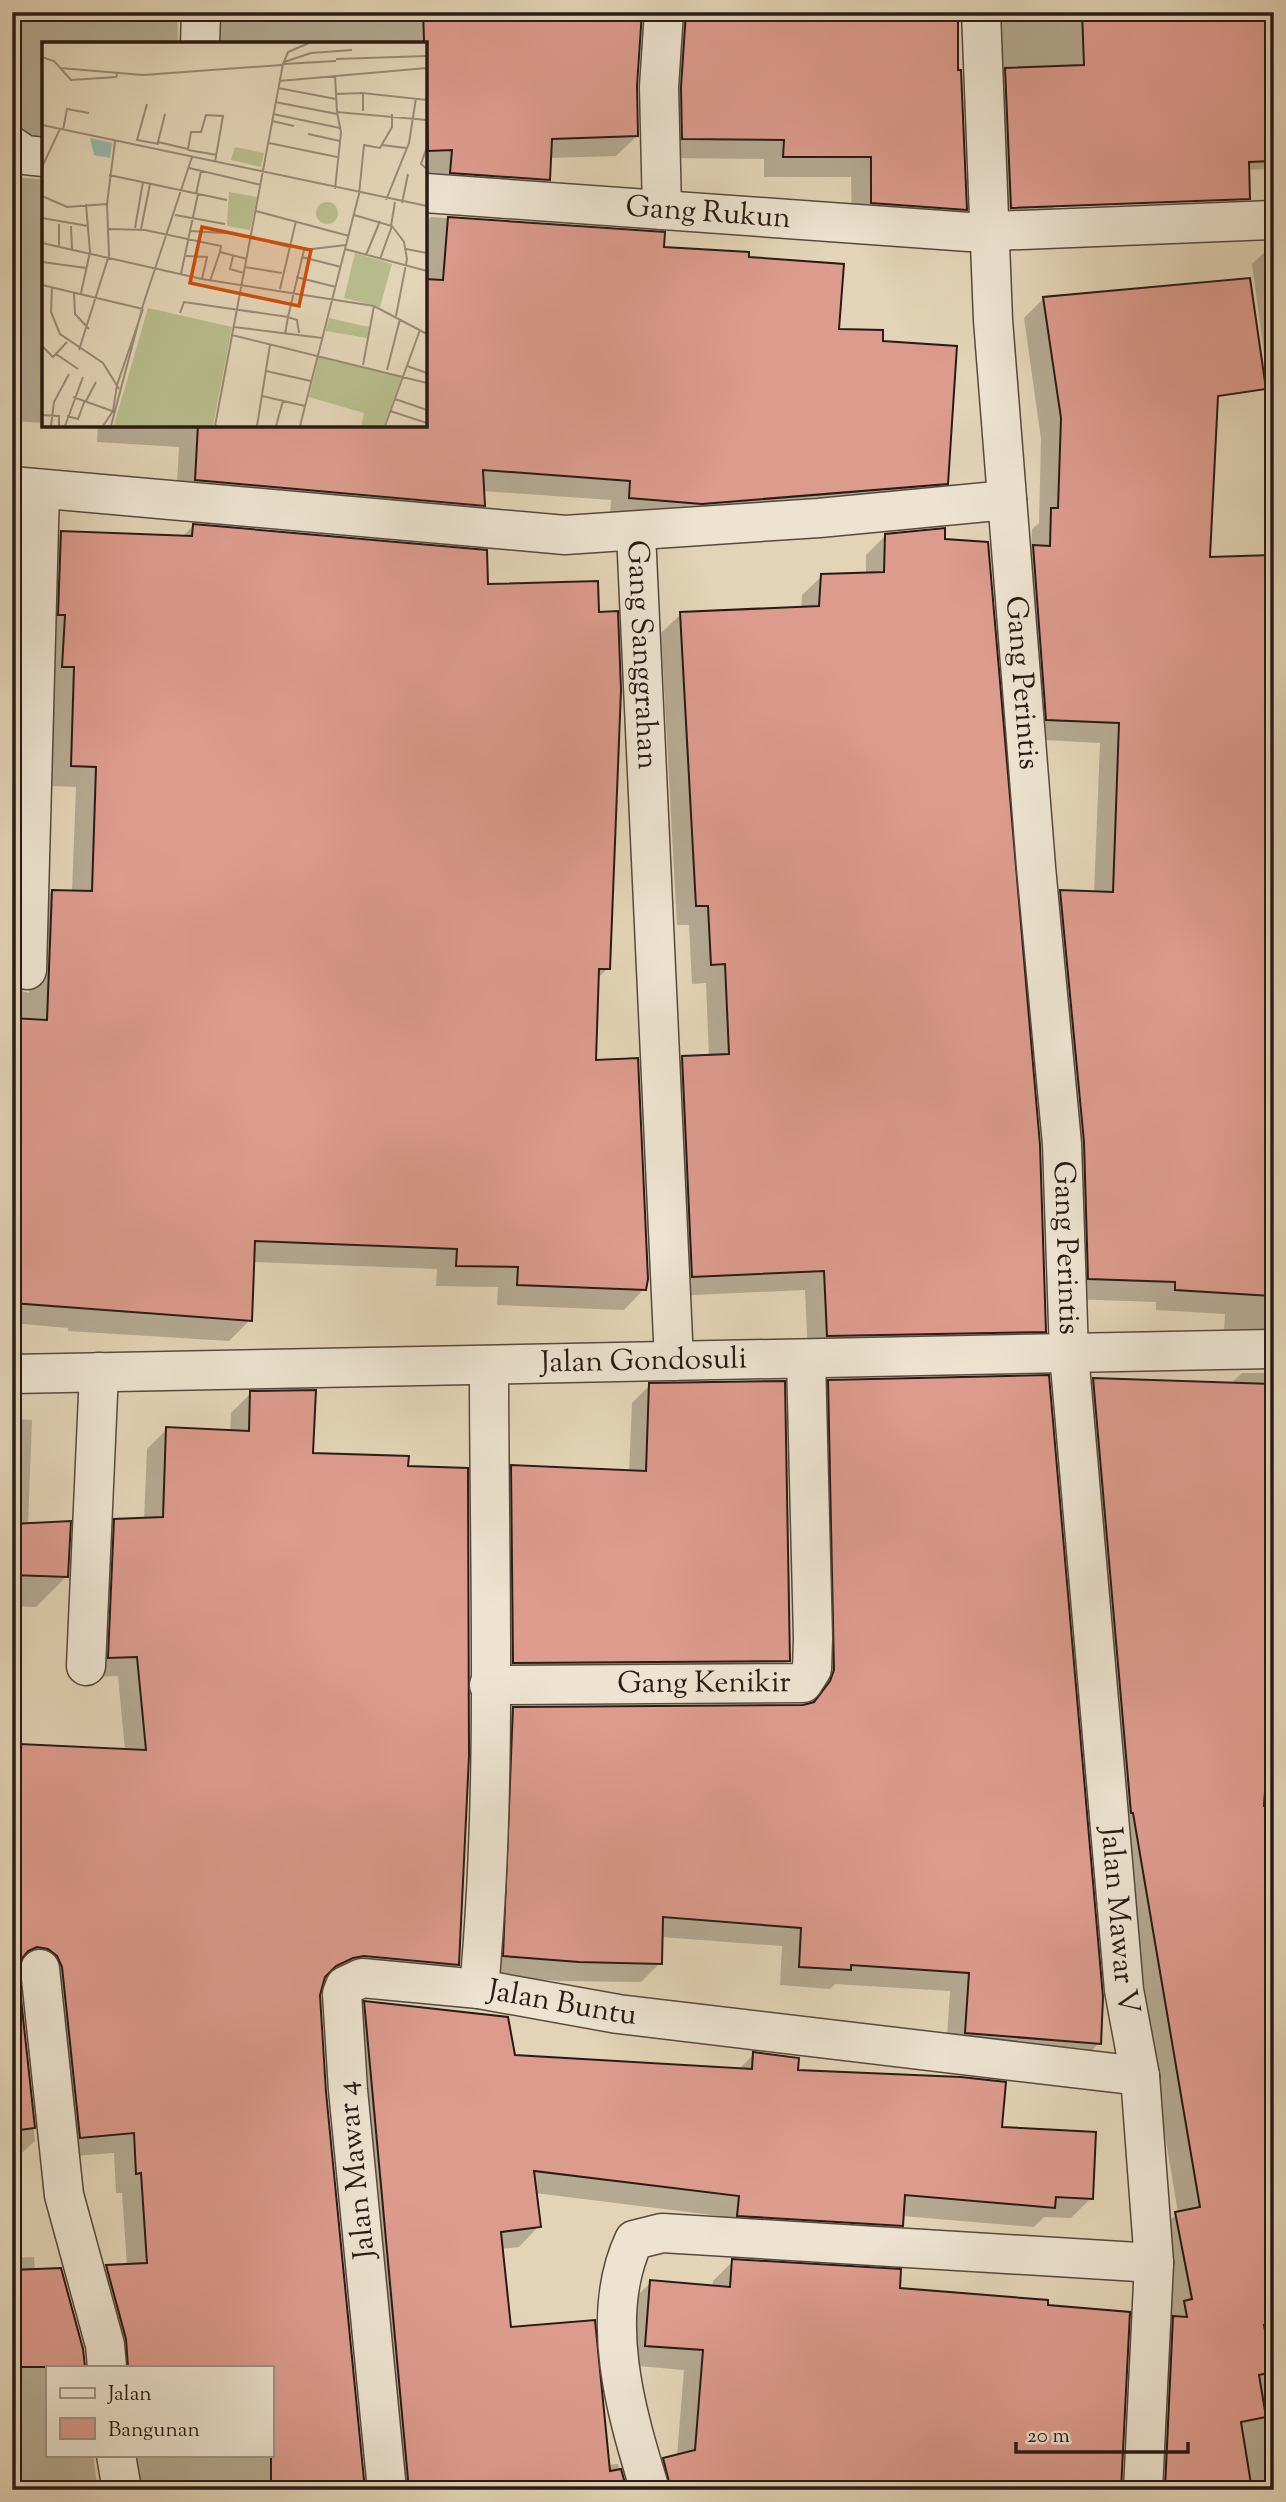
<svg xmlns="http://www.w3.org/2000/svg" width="1286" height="2502" font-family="'Sorts Mill Goudy',serif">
<rect width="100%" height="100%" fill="#e3d4b7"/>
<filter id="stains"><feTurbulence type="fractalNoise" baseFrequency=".00286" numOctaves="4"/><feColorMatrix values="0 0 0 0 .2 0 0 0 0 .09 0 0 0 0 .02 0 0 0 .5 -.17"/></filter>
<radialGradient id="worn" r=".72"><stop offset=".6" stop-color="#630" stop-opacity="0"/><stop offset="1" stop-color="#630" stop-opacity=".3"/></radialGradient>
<path fill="#0003" d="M 12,12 L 177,12 L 178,44 L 44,44 L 44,167 L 12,153 Z
M 189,12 L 640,12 L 635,86 L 637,136 L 616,156 L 549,158 L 548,179 L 528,199 L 425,192 L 425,44 L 202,44 Z
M 652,12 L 957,12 L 965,209 L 945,229 L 852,223 L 851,177 L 764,177 L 764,159 L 663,158 Z
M 971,12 L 1274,12 L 1274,169 L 1055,176 L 1055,206 L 1035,226 L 991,228 Z
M 12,173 L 22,178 L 44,179 L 44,423 L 12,421 Z
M 431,217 L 663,234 L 662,248 L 747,259 L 838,330 L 881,342 L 946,483 L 926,503 L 610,518 L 611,500 L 482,491 L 483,505 L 463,525 L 176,500 L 179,447 L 97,442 L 98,426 L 93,425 L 425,425 L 425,223 Z
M 1274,243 L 1274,426 L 1252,264 Z
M 1044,298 L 1209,559 L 1274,556 L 1274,1361 L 1223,1347 L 1225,1314 L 1156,1310 L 1156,1302 L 1069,1299 L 1041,911 L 1061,892 L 1094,893 L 1100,743 L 1027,739 L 1013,567 L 1031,549 L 1032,529 L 1039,523 L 1041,439 L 1024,318 Z
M 193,526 L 486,586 L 608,968 L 597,979 L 594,1062 L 644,1289 L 624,1310 L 497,1305 L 498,1287 L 436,1286 L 437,1269 L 252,1262 L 250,1320 L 229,1341 L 68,1331 L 68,1328 L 12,1323 L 12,988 L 29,993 L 31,912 L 52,891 L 72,892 L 76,787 L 51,786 L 41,554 L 61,533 L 181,538 Z
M 886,535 L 1045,1331 L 1025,1351 L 808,1355 L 805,1290 L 673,1296 L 663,1078 L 683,1058 L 709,1057 L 706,983 L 692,984 L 689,925 L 677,925 L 661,633 L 681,614 L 801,609 L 802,595 L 822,576 L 866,574 L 866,555 Z
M 1242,1373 L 1274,1373 L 1274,2490 L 1147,2490 L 1164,2323 L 1172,2315 L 1156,2233 L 1178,2213 L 1114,1832 L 1074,1399 L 1094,1379 L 1230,1384 Z
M 829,1381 L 1099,2043 L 1080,2063 L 946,2052 L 950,1991 L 835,1984 L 830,1989 L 780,1985 L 782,1946 L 661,1937 L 660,1963 L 641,1982 L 558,1981 L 485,1974 L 494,1728 L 514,1708 L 809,1705 L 812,1702 L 815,1690 L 810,1401 Z
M 650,1385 L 789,1660 L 771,1678 L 496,1680 L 494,1484 L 512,1467 L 629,1472 L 632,1403 Z
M 251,1393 L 311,1454 L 457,1964 L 437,1984 L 332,1977 L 322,1982 L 318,1995 L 324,2092 L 363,2490 L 120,2490 L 104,2455 L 271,2455 L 271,2367 L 107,2367 L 87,2287 L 107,2267 L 127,2266 L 122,2193 L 116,2193 L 114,2153 L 60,2157 L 29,1969 L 17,1967 L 35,2141 L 12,2162 L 12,1754 L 21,1746 L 125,1751 L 118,1676 L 89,1677 L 95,1541 L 115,1521 L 144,1520 L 147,1449 L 167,1429 L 230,1432 L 231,1413 Z
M 12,1419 L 32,1420 L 28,1525 L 66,1577 L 36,1607 L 12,1606 Z
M 367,2002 L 513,2057 L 738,2070 L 754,2054 L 796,2071 L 1001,2129 L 1091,2198 L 1071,2218 L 1044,2217 L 1034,2227 L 902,2216 L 902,2225 L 882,2245 L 718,2235 L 720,2216 L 535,2193 L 539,2226 L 519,2247 L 501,2249 L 510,2329 L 608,2465 L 618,2464 L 625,2490 L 388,2490 L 347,2022 Z
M 34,2257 L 35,2271 L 60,2270 L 84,2367 L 47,2367 L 47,2455 L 93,2455 L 98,2490 L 12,2490 L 12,2258 Z
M 733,2261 L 898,2290 L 1119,2490 L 669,2471 L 665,2471 L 671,2490 L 647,2490 L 644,2479 L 664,2459 L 677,2456 L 684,2370 L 626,2365 L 631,2302 L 651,2282 L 712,2288 L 713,2281 Z"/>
<path fill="#dd9b8e" stroke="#2a1b14" stroke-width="2" d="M 423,12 L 507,12 L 507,18 L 642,12 L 637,86 L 638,136 L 552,139 L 550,180 L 450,173 L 452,150 L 428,151 Z
M 686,12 L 958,12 L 958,70 L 961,70 L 967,210 L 871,203 L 871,157 L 783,157 L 784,140 L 682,139 L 681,87 Z
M 1082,12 L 1274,12 L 1274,161 L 1249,162 L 1250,199 L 1011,208 L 1005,68 L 1084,65 Z
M 448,217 L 665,232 L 664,247 L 749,252 L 749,257 L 844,264 L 839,329 L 883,330 L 883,341 L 957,346 L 948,484 L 702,504 L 629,498 L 630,481 L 483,470 L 485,506 L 195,480 L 198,425 L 425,425 L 425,279 L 443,280 Z
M 1250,278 L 1266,389 L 1218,396 L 1210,557 L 1274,555 L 1274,1296 L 1175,1290 L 1175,1282 L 1088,1279 L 1084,1142 L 1060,890 L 1113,892 L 1119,723 L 1046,720 L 1033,545 L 1050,546 L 1051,508 L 1058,508 L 1061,418 L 1043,297 Z
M 193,524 L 487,550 L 488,584 L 598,581 L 599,612 L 618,611 L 621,690 L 610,969 L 599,969 L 596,1060 L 638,1058 L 648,1279 L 646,1290 L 517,1285 L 518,1267 L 456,1266 L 457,1249 L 255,1241 L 252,1321 L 12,1303 L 12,1018 L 47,1020 L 52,890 L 92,891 L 96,767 L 71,766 L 74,667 L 62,667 L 65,615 L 58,615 L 61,531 L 192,536 Z
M 945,528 L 945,539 L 988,542 L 1040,1145 L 1046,1332 L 827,1336 L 824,1271 L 692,1277 L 682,1056 L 729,1054 L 725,964 L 711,965 L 708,906 L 696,906 L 680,612 L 819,606 L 821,574 L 884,572 L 885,534 Z
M 12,529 L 17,530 L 15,613 L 12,612 Z
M 1049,1375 L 1103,1997 L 1101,2044 L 965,2033 L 969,1973 L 851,1965 L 851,1970 L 799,1967 L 801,1928 L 663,1917 L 662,1964 L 579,1962 L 503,1956 L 513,1707 L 803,1705 L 814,1702 L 830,1681 L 834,1670 L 828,1380 Z
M 1093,1378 L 1273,1384 L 1269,1507 L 1274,1507 L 1274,1659 L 1264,1806 L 1274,1806 L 1274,2324 L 1264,2325 L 1272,2372 L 1259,2375 L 1266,2417 L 1241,2422 L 1252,2490 L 1165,2489 L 1173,2316 L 1187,2317 L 1184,2301 L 1192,2299 L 1175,2212 L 1200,2207 L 1133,1813 L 1131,1813 Z
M 785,1381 L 790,1661 L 513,1663 L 511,1465 L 646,1471 L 649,1383 Z
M 316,1390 L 313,1453 L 409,1456 L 408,1466 L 468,1468 L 469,1756 L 459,1965 L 364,1956 L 353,1958 L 336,1966 L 325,1977 L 320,1995 L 326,2092 L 365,2490 L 271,2490 L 271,2367 L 128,2367 L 126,2339 L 106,2265 L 147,2263 L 141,2173 L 136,2174 L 134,2133 L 80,2138 L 62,1967 L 57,1956 L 48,1949 L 37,1947 L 28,1951 L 20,1961 L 18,1971 L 35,2128 L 12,2131 L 12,1897 L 20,1744 L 146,1750 L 137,1657 L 108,1658 L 114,1519 L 163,1517 L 166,1427 L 249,1431 L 250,1391 Z
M 71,1521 L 68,1577 L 12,1575 L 12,1524 Z
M 364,2001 L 508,2017 L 515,2055 L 752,2069 L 753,2052 L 799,2058 L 798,2070 L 961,2077 L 1006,2082 L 1002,2127 L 1096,2132 L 1093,2199 L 1056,2197 L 1055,2208 L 905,2195 L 903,2226 L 737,2216 L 739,2196 L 534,2171 L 541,2227 L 501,2232 L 511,2327 L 595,2320 L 610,2471 L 621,2469 L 627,2490 L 409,2490 Z
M 732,2259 L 901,2269 L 900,2288 L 1048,2300 L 1048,2305 L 1130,2312 L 1121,2490 L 671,2490 L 663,2458 L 695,2450 L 703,2350 L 645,2346 L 650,2280 L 730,2287 Z
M 61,2268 L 83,2349 L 85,2367 L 12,2367 L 12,2270 Z"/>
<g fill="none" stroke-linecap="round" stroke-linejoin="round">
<defs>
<g id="minor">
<path id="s1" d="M 981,12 L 993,320 L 1036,867 L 1062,1144 L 1069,1354 L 1124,1990 L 1140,2076 L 1154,2263 L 1143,2490"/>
<path d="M 200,44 L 201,12"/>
<path d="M 12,146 L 25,155 L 44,157"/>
<path id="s2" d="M 425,193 L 969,232 L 1274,220"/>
<path d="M 662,210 L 659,87 L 664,12"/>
<path d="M 12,486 L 565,535 L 819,518 L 1007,500"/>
<path id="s3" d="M 636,533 L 674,1361"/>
<path d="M 27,970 L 40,489"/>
<path id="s4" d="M 489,1365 C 489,1573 498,1783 479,1989 L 618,2014 L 1140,2076"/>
<path id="s5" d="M 12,1374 L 1274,1349"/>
<path d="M 86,1666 L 99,1372"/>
<path id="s6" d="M 489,1685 L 803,1683 L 812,1669 L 813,1638 L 806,1359"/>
<path d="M 40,1969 L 64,2195 L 105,2345 L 107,2367"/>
<path d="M 116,2455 L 122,2490"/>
<path d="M 387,2490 L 348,2090 L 342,1994 L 345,1986 L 362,1978 L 479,1989"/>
<path d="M 650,2490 C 626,2412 598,2317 634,2240 L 662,2233 L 1154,2263"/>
</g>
</defs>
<use href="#minor" stroke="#58493d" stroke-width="41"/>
<use href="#minor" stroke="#ede3d0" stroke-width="38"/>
</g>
<g text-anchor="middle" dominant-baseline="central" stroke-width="5" stroke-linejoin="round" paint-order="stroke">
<g font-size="30" fill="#2a1b14" stroke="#ede3d0">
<text stroke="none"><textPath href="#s2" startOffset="284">Gang Rukun</textPath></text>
<text stroke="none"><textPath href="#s3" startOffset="122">Gang Sanggrahan</textPath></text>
<text stroke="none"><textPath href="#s1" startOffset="672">Gang Perintis</textPath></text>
<text stroke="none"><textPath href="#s1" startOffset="1239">Gang Perintis</textPath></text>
<text stroke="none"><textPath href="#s5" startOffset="632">Jalan Gondosuli</textPath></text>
<text stroke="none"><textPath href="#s6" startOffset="215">Gang Kenikir</textPath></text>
<text stroke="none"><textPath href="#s1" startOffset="1914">Jalan Mawar V</textPath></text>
<text stroke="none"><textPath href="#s4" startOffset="709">Jalan Buntu</textPath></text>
<text transform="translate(357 2170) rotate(-96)">Jalan Mawar 4</text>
</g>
</g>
<g transform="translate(42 42)">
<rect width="385" height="385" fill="#e3d4b7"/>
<path d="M 277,314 L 360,334 L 342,384 L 319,384 L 322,371 L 267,355 Z" fill="#b8bc8c"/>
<path d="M 313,211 L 350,222 L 338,265 L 302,256 ZM 287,276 L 327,285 L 325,296 L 284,289 Z" fill="#b8bc8c"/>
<path d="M 187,150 L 215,155 L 208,188 L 185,184 ZM274 171a11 11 0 1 1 22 0a11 11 0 1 1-22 0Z" fill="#b8bc8c"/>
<path d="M 193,105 L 222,111 L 219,125 L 189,118 Z" fill="#b8bc8c"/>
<path d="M 106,266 L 190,285 L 171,384 L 72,383 Z" fill="#b8bc8c"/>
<path d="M 48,96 L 70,101 L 68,116 L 52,113 Z" fill="#95b8ad"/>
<path fill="none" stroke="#998a76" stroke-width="2" d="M 0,15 L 12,19 L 29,38 L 74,35 L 76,30M 294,17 L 385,14M 242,20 L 269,11 L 310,8M 242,22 L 294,19M 18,26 L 101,33 L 240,23M 293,34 L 295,70M 237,39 L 385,26M 236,46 L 294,57M 294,52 L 321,51M 233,60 L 295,72M 105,62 L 95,98 L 117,102M 321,69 L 321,51 L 385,58M 123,72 L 116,100 L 146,107 L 149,90 L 159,90 L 164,73 L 181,74 L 173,120M 231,72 L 298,86M 230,79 L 252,84M 0,83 L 385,164M 21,88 L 25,67 L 47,71M 266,92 L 298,99M 227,101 L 295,115M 340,103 L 364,106M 385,105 L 379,122 L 385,127M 146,108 L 175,113M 0,125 L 18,87M 147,126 L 219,143M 67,133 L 185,158M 293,147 L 299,90 L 295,70 L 385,78M 154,152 L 159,129M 0,154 L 25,165 L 65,162M 344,158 L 367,101 L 374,56M 360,161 L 366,132M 214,169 L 307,194M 133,173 L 183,182M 312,173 L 350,184 L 362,200 L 365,217 L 354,274M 0,176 L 46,184M 17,182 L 17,204M 29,184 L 30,207M 349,184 L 353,160M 93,186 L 101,140M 67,187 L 103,188 L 179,204 L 178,210M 99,187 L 108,142M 148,189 L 156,152M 227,200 L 248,205M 0,201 L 160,237 L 332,264 L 385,292M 303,207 L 385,229M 364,207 L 385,211M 324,213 L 338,179M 144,214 L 165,215 L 160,237M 191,214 L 188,227 L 202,231M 260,215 L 299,225M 338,217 L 350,184M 0,220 L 44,226M 203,225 L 240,231M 139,232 L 148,189 L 183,191M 254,235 L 294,245M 168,239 L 178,210 L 205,217M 0,243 L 101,267M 10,245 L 9,270 L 18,292 L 61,321 L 77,347M 238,247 L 254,179M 32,250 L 33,272 L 47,287M 39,251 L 48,210 L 44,162M 138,271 L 142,260 L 246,275 L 262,208 L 304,203M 192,285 L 280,296M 243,292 L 246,275 L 255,278 L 257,291M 190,293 L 385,341M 0,304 L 11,315 L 25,300M 37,308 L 67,213 L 65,162 L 73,99M 14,312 L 36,327M 321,323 L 332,264M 365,324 L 385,331M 345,328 L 358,277M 224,329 L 269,339M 220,354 L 263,364M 31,355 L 73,370M 353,357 L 385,368M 44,359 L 54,340M 348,369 L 385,381M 0,373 L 17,374 L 17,384M 25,374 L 36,377 L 43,358M 9,384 L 12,360 L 27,332M 23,384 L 41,335M 61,384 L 71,369 L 75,343 L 101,267M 69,384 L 101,263 L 150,115M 173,384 L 241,22 L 246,10 L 267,1M 215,384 L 228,303M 234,384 L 241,359M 258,384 L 317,152 L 322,103 L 338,106 L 350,85 L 350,72M 343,384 L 378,288"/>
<path fill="#cc500d" fill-opacity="0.15" stroke="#cc500d" stroke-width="3.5" d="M 160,185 L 269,208 L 257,264 L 148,241 Z"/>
<rect width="385" height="385" fill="none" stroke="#2a1b14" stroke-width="3.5"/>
</g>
<rect width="1286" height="2502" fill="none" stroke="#e3d4b7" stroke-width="42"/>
<rect x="14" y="14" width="1258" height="2474" fill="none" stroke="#2a1b14" stroke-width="3.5"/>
<rect x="21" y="21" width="1244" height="2460" fill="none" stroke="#2a1b14" stroke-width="2"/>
<rect x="46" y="2366" width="228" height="91" fill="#ede3d0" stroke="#9f9385" stroke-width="2"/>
<rect x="60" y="2388" width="35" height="10" fill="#ede3d0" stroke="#9f9385" stroke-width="2"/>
<text x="108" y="2400" font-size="21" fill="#2a1b14">Jalan</text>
<rect x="60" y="2418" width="35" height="21" fill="#dd9b8e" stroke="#9f9385" stroke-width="2"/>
<text x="108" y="2436" font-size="21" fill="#2a1b14">Bangunan</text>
<path d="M1016 2442v10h172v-10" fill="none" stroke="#2a1b14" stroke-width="3.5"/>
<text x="1027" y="2442" font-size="21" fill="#2a1b14" stroke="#ede3d0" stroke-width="5" paint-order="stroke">20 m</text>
<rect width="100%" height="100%" filter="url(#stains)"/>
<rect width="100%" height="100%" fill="url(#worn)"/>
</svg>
